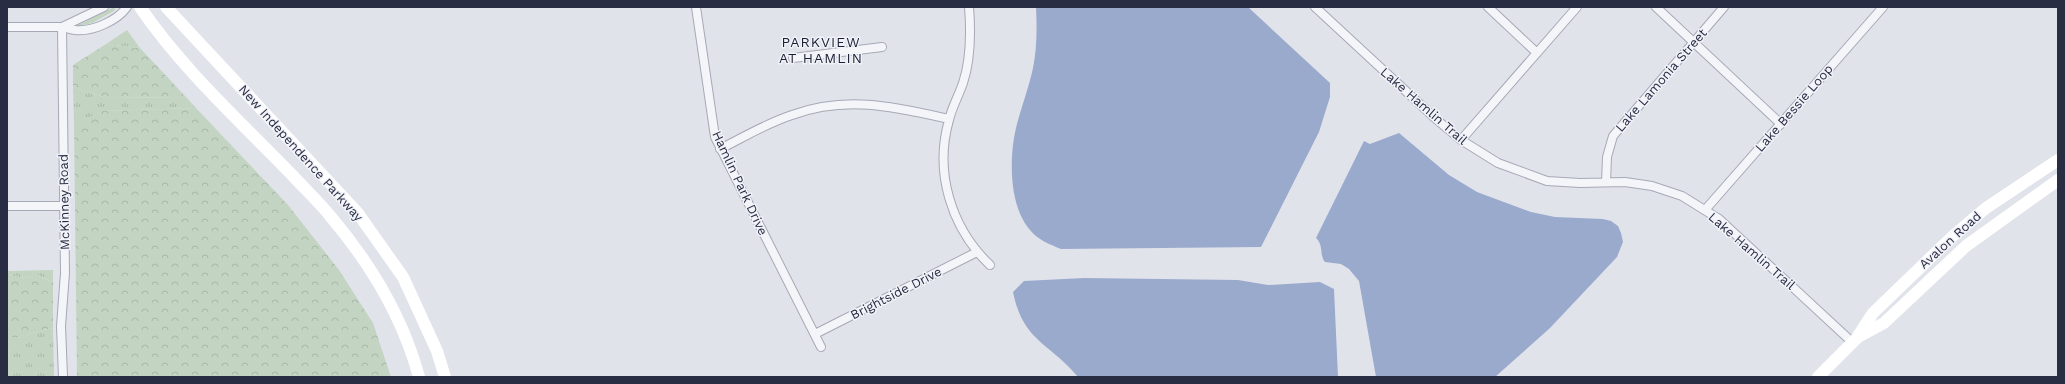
<svg xmlns="http://www.w3.org/2000/svg" width="2065" height="384" font-family="'Work Sans',sans-serif">
<defs>
<pattern id="grass-tufts" width="24" height="20" patternUnits="userSpaceOnUse"><rect width="24" height="20" fill="#c3d5c2"/><path d="M3 7l-1-3M5 7V3M7 7l1-3M15 17l-1-3M17 17v-4M19 17l1-3" fill="none" stroke="#a8b7a8"/></pattern>
<pattern id="forest-crowns" width="20" height="18" patternUnits="userSpaceOnUse"><rect width="20" height="18" fill="#c3d5c2"/><path d="M2 6a3 3 0 1 1 6 0M12 15a3 3 0 1 1 6 0" fill="none" stroke="#a8b7a8"/></pattern>
</defs>
<rect width="100%" height="100%" fill="#e1e3eb"/>
<path fill="url(#grass-tufts)" d="M 112,8 L 115,8 L 114,11 L 92,23 L 75,27 Z
M 127,30 L 140,48 L 106,44 Z
M 73,87 L 106,98 L 186,97 L 196,108 L 104,111 L 74,124 Z
M 53,270 L 53,282 L 37,275 L 25,278 L 7,275 L 7,271 Z
M 53,328 L 54,377 L 7,377 L 7,338 L 24,337 L 31,333 Z"/>
<path fill="url(#forest-crowns)" d="M 106,44 L 140,48 L 186,97 L 106,98 L 73,87 L 73,65 Z
M 196,108 L 288,205 L 339,270 L 373,323 L 391,377 L 77,377 L 74,124 L 103,111 Z
M 7,275 L 25,278 L 36,275 L 53,282 L 53,328 L 31,333 L 25,337 L 7,338 Z"/>
<path fill="#9aaacd" d="M 1036,7 L 1248,7 L 1330,83 L 1330,97 L 1319,132 L 1261,247 L 1061,249 C 1049,244 1038,240 1030,230 C 1008,205 1009,154 1017,124 C 1022,105 1029,87 1033,68 C 1037,49 1037,27 1036,7 Z
M 1399,133 L 1449,175 L 1477,192 L 1531,212 L 1555,217 L 1603,219 L 1611,221 L 1618,226 L 1621,233 L 1623,242 L 1617,257 L 1550,328 L 1495,377 L 1376,377 L 1359,281 L 1349,269 L 1341,264 L 1325,262 C 1319,255 1324,245 1316,238 L 1364,141 L 1370,144 Z
M 1084,278 L 1238,280 L 1268,285 L 1320,282 L 1334,289 L 1338,377 L 1078,377 C 1050,343 1023,342 1013,292 L 1024,281 Z"/>
<g fill="none" stroke-linecap="round" stroke-linejoin="round">
<defs>
<path id="minor" d="M 696,7 L 715,137 L 821,347
M 969,7 C 971,32 971,59 963,83 C 959,95 952,107 949,120 C 934,172 951,228 990,265
M 1315,7 L 1436,119 L 1461,140 L 1498,163 L 1547,181 L 1580,183 L 1625,182 L 1652,186 L 1682,196 L 1719,219 L 1852,342
M 1488,7 L 1537,53
M 1656,7 L 1781,124
M 7,27 C 25,27 42,27 60,27 C 65,27 70,30 75,30 C 92,32 117,21 127,7
M 62,27 L 65,273 L 61,326 L 63,377
M 62,27 L 104,7
M 793,58 L 882,47
M 1461,140 L 1577,7
M 720,149 C 744,137 767,123 792,115 C 847,95 895,107 949,119
M 1606,182 L 1607,157 L 1613,136 L 1724,7
M 7,206 L 64,206
M 1705,210 L 1883,7
M 815,334 L 977,252"/>
</defs>
<use href="#minor" stroke="#a6a9b6" stroke-width="10"/>
<use href="#minor" stroke="#f4f5f9" stroke-width="8"/>
<path stroke="#fff" stroke-width="12" d="M 140,7 C 183,70 241,122 294,177 C 306,190 320,203 331,217 C 370,263 403,318 419,377
M 166,7 L 357,212 L 403,277 L 437,351 L 445,377
M 1858,336 L 1873,313 L 1953,236 L 1986,208 L 2058,160
M 1818,377 L 1858,337 L 1884,323 L 1966,246 L 2058,180"/>
</g>
<g text-anchor="middle" dominant-baseline="central" stroke-width="3" stroke-linejoin="round" paint-order="stroke">
<g font-size="13" fill="#282d44" stroke="#f1f3f8">
<text transform="translate(1661 80) rotate(-49)">Lake Lamonia Street</text>
<text transform="translate(1424 106) rotate(41)">Lake Hamlin Trail</text>
<text transform="translate(1794 108) rotate(-49)">Lake Bessie Loop</text>
<text transform="translate(301 153) rotate(48)">New Independence Parkway</text>
<text transform="translate(740 183) rotate(65)">Hamlin Park Drive</text>
<text transform="translate(64 202) rotate(-91)">McKinney Road</text>
<text transform="translate(1950 240) rotate(-42)">Avalon Road</text>
<text transform="translate(1752 251) rotate(41)">Lake Hamlin Trail</text>
<text transform="translate(896 293) rotate(-27)">Brightside Drive</text>
</g>
<g font-size="14" letter-spacing="1" fill="#1a1f35" stroke="#f1f3f8">
<text x="821" y="42">PARKVIEW<tspan x="821" dy="16">AT HAMLIN</tspan></text>
</g>
</g>
<rect width="2065" height="384" fill="none" stroke="#282d44" stroke-width="16"/>
</svg>
